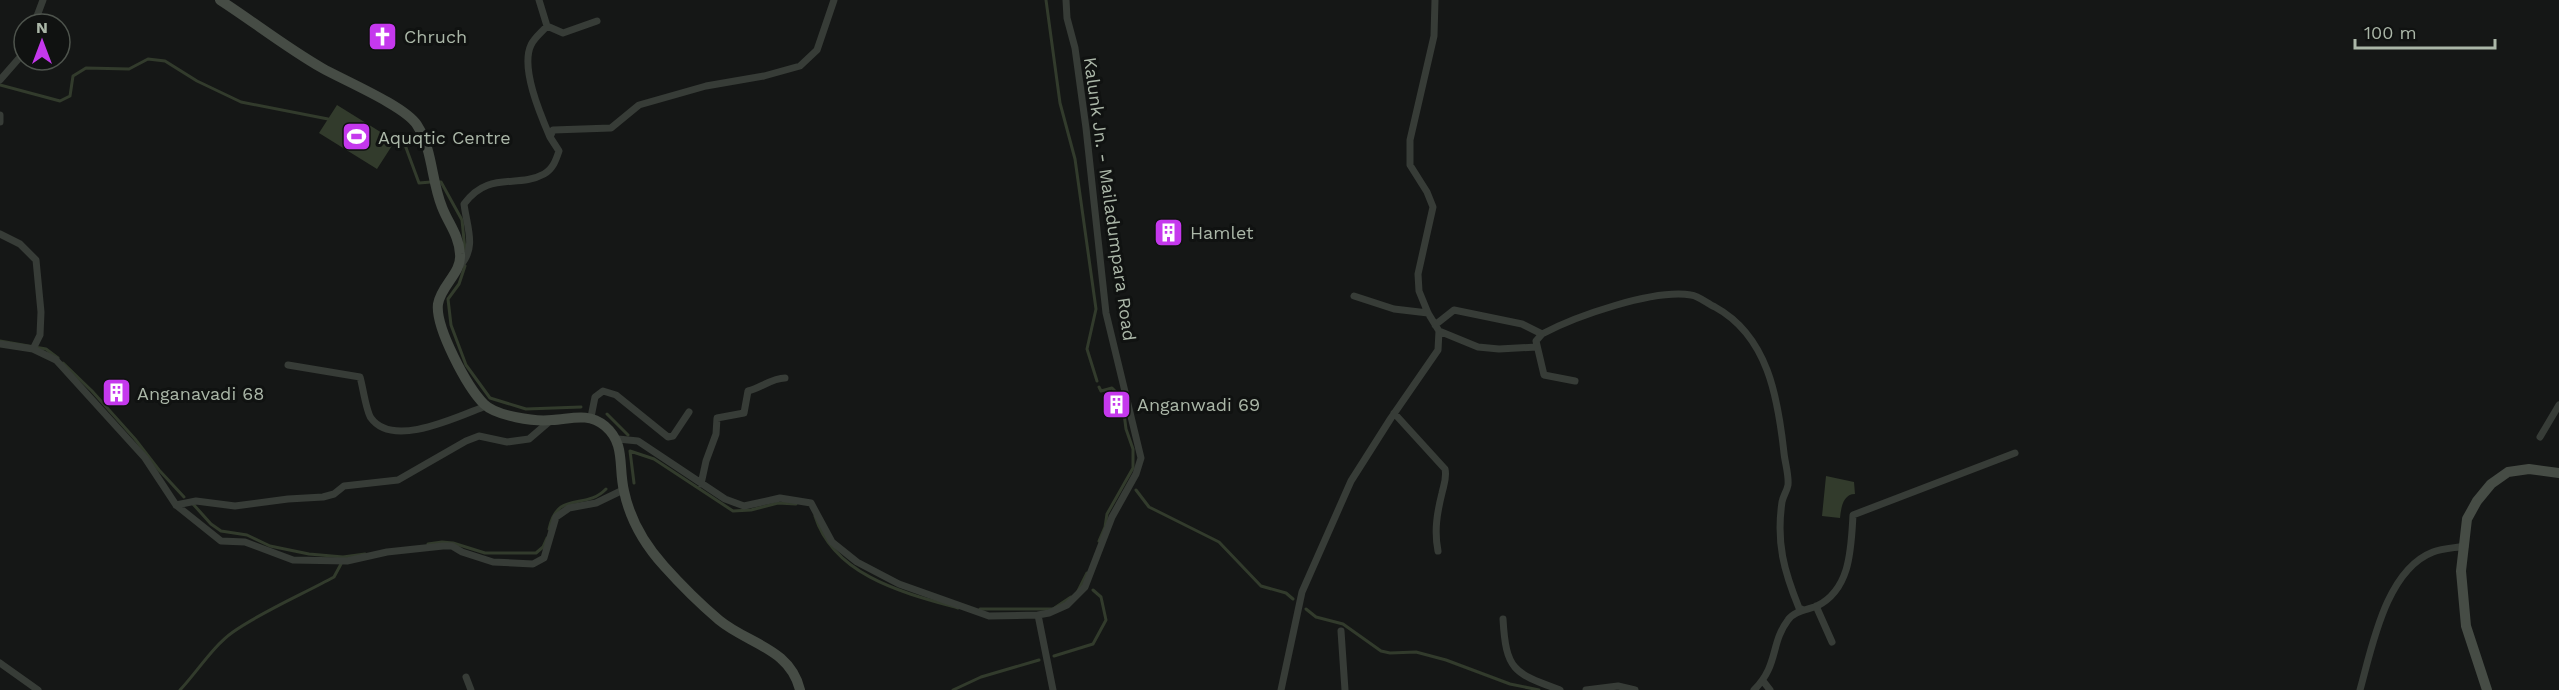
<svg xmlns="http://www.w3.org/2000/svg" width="2559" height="690" font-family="'Work Sans',sans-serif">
<rect width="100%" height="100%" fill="#151716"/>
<path fill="#323b2c" d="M 337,105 L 395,141 L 377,169 L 319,133 Z
M 1826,476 L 1854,482 L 1855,494 C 1843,494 1841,508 1840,518 L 1822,516 Z"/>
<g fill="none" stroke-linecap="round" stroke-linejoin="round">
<path stroke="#323b2c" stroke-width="3" d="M 1046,0 L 1060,103 L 1075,159 L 1096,309 L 1087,349 L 1097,381
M 0,85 L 60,101 L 70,96 L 73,76 L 86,68 L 129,69 L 148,59 L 165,61 L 197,81 L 241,102 L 328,119
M 393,140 L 405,145 L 419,183 L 431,182
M 438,182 L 441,182 L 462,220 L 465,250
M 465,266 L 459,284 L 448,299 L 451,325 L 466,365 L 490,398 L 526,409 L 581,407
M 0,341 L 46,349 L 58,358
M 63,363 L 92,391 L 135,439 L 159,470 L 184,497
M 607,414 L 628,435
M 634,483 L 630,451 L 654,459 L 733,511 L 751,510 L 778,503 L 796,504
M 1136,490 L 1149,507 L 1219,542 L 1261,586 L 1286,593 L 1293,599
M 193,504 L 211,524 L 221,531 L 247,535 L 270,546 L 309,554 L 343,557 L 365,554
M 815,516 C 834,576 904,593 958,608
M 549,529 C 558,489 585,511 606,489
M 1099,541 L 1105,527 L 1107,514 L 1133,468 L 1133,449 L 1126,429 L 1122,398 L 1112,388 L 1101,391 L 1099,387
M 428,544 L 442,542 L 453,543 L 485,553 L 536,553 L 543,547 L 547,538
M 1078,591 L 1087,573
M 980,609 L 1053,609 L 1071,597
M 1306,609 L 1316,617 L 1343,624 L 1381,651 L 1390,653 L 1416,652 L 1446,660 L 1510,684 L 1539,690
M 1054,656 L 1093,644 L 1106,620 L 1101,597 L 1093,590
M 180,690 C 197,672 213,646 233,632 C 261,612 303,594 334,577 L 341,564
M 953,690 L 981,677 L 1039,660"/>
<path stroke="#373c37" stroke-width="7" d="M 539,0 L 547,26 L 563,33 L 597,21
M 34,24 L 43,0
M 547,26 C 542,32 534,38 531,45 C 520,68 541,116 550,137
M 0,80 L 21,56 L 24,48
M 0,115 L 0,122
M 0,234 L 20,244 L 36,260 L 41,312 L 40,335 L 33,349
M 460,266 C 477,247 467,228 464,204 C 489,170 517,189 544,174 C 553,169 556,160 559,151 L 550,137 L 553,130 L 611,128 L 639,105 L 706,86 L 764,76 L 800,66 L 817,50 L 834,0
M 1354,296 L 1394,309 L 1428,313
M 1435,325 L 1454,310 L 1522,324 L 1542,334 C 1576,316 1653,289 1691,295 C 1699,296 1708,304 1715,307 C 1768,336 1778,398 1784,453 C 1785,463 1789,475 1788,485 C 1787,491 1783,496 1782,502 C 1776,543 1784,571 1799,608 L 1803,610
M 1439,331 L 1478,347 L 1499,349 L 1537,347
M 1542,334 L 1536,341 L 1544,375 L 1575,381
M 0,344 L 33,349 L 56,360 L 145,458 L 176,505 L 221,541 L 245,542 L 293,560 L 347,561 L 387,552 L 443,546 L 452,546 L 462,552 L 493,562 L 533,564 L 544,558 L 556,517 L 569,508 L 596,503 L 623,490
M 288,365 L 360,377 C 363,387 366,411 371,418 C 393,449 459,416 486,406
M 1394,413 L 1445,469 C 1447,478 1444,484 1442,493 C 1437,513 1434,531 1438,551
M 591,417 L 595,397 L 603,391 L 616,395 L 668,437 L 673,436 L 689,412
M 2540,437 L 2559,405
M 618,439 L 638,441 L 725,499 L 744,506 L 780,498 L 811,503 L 832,542 L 857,562 L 899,584 L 989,616 L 1038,615 L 1049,613 L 1067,605 L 1085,587 L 1112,517 L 1136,474 L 1141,458 L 1106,313 L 1086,128 L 1075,48 L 1067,18 L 1066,0
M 701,484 L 706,461 L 716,434 L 717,418 L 744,413 L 748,391 C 761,388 772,378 785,378
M 176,505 L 196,501 L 235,506 L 288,499 L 323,497 L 334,494 L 344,486 L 398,480 L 466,441 L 479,436 L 507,442 L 529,439 L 550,421
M 1816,606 L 1832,642
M 1038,615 L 1053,690
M 1503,619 C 1506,671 1514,673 1560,690
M 1341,631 L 1345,690
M 0,663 L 38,690
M 466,677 L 471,690
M 1763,681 L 1770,690
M 1281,690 L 1302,592 L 1351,481 L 1391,418 L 1438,350 L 1439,331 L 1428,313 L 1419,291 L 1418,274 L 1433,207 L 1427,192 L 1410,165 L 1410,140 L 1434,36 L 1435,0
M 1586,690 L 1618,686 L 1635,690
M 1754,690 C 1779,665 1770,644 1788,620 C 1794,611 1807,610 1817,606 C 1851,589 1851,548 1853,515 L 2015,453
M 2360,690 C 2372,647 2386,570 2433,552 C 2443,548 2455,548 2465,546"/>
<path stroke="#464c45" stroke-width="10" d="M 220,0 C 254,22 287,48 322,68 C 343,80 405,106 417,125 C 433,150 431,180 442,207 C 448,223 459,235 460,254 C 462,273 441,285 438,304 C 435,327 467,387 484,404 C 496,416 535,422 552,420 C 571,419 588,412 605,426 C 626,444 618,466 624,491 C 630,520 645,545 664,566 C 681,585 699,603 719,620 C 748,644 790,648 800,690
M 2487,690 L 2466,626 L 2461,571 L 2467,519 L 2477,501 L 2491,484 L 2508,472 L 2529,469 L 2559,473"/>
</g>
<defs>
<symbol id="church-square" viewBox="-11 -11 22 22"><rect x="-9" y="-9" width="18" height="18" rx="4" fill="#c538ed" stroke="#101211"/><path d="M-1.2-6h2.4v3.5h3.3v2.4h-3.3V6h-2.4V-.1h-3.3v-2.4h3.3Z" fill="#fff"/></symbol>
<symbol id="stadium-square" viewBox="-11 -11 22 22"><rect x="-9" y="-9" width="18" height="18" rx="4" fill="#c538ed" stroke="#101211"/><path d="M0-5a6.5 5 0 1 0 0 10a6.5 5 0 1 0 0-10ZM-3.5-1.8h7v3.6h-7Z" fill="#fff"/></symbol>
<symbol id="building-square" viewBox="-11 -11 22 22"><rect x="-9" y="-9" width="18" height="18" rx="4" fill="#c538ed" stroke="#101211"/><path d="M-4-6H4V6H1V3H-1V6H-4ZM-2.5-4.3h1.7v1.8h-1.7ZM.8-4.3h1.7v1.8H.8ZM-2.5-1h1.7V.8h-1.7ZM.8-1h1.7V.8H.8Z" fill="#fff"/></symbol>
</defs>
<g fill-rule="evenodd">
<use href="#church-square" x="366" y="20" width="33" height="33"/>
<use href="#stadium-square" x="340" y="120" width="33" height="33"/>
<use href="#building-square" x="1152" y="216" width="33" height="33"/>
<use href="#building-square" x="100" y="376" width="33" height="33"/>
<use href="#building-square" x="1100" y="388" width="33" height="33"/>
</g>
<g text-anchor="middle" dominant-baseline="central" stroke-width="6" stroke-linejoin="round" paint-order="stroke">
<g font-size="18" fill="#abb7a8" stroke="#101211" text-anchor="start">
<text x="404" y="36">Chruch</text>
<text x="378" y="137">Aquqtic Centre</text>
<text x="1190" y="232">Hamlet</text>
<text x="137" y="393">Anganavadi 68</text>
<text x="1137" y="404">Anganwadi 69</text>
</g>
<g font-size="18" fill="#abb7a8" stroke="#101211">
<text transform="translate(1110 199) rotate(82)">Kalunk Jn. - Mailadumpara Road</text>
</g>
</g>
<g transform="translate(42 42)"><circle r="28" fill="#101211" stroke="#4e544d" stroke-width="1.5"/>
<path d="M0-4.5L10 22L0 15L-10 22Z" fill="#c538ed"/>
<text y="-9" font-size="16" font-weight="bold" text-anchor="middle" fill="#abb7a8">N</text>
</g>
<path d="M2355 39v9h140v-9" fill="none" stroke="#abb7a8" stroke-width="3"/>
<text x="2364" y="39" font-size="18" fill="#abb7a8" stroke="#101211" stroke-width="4.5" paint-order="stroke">100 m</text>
</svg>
